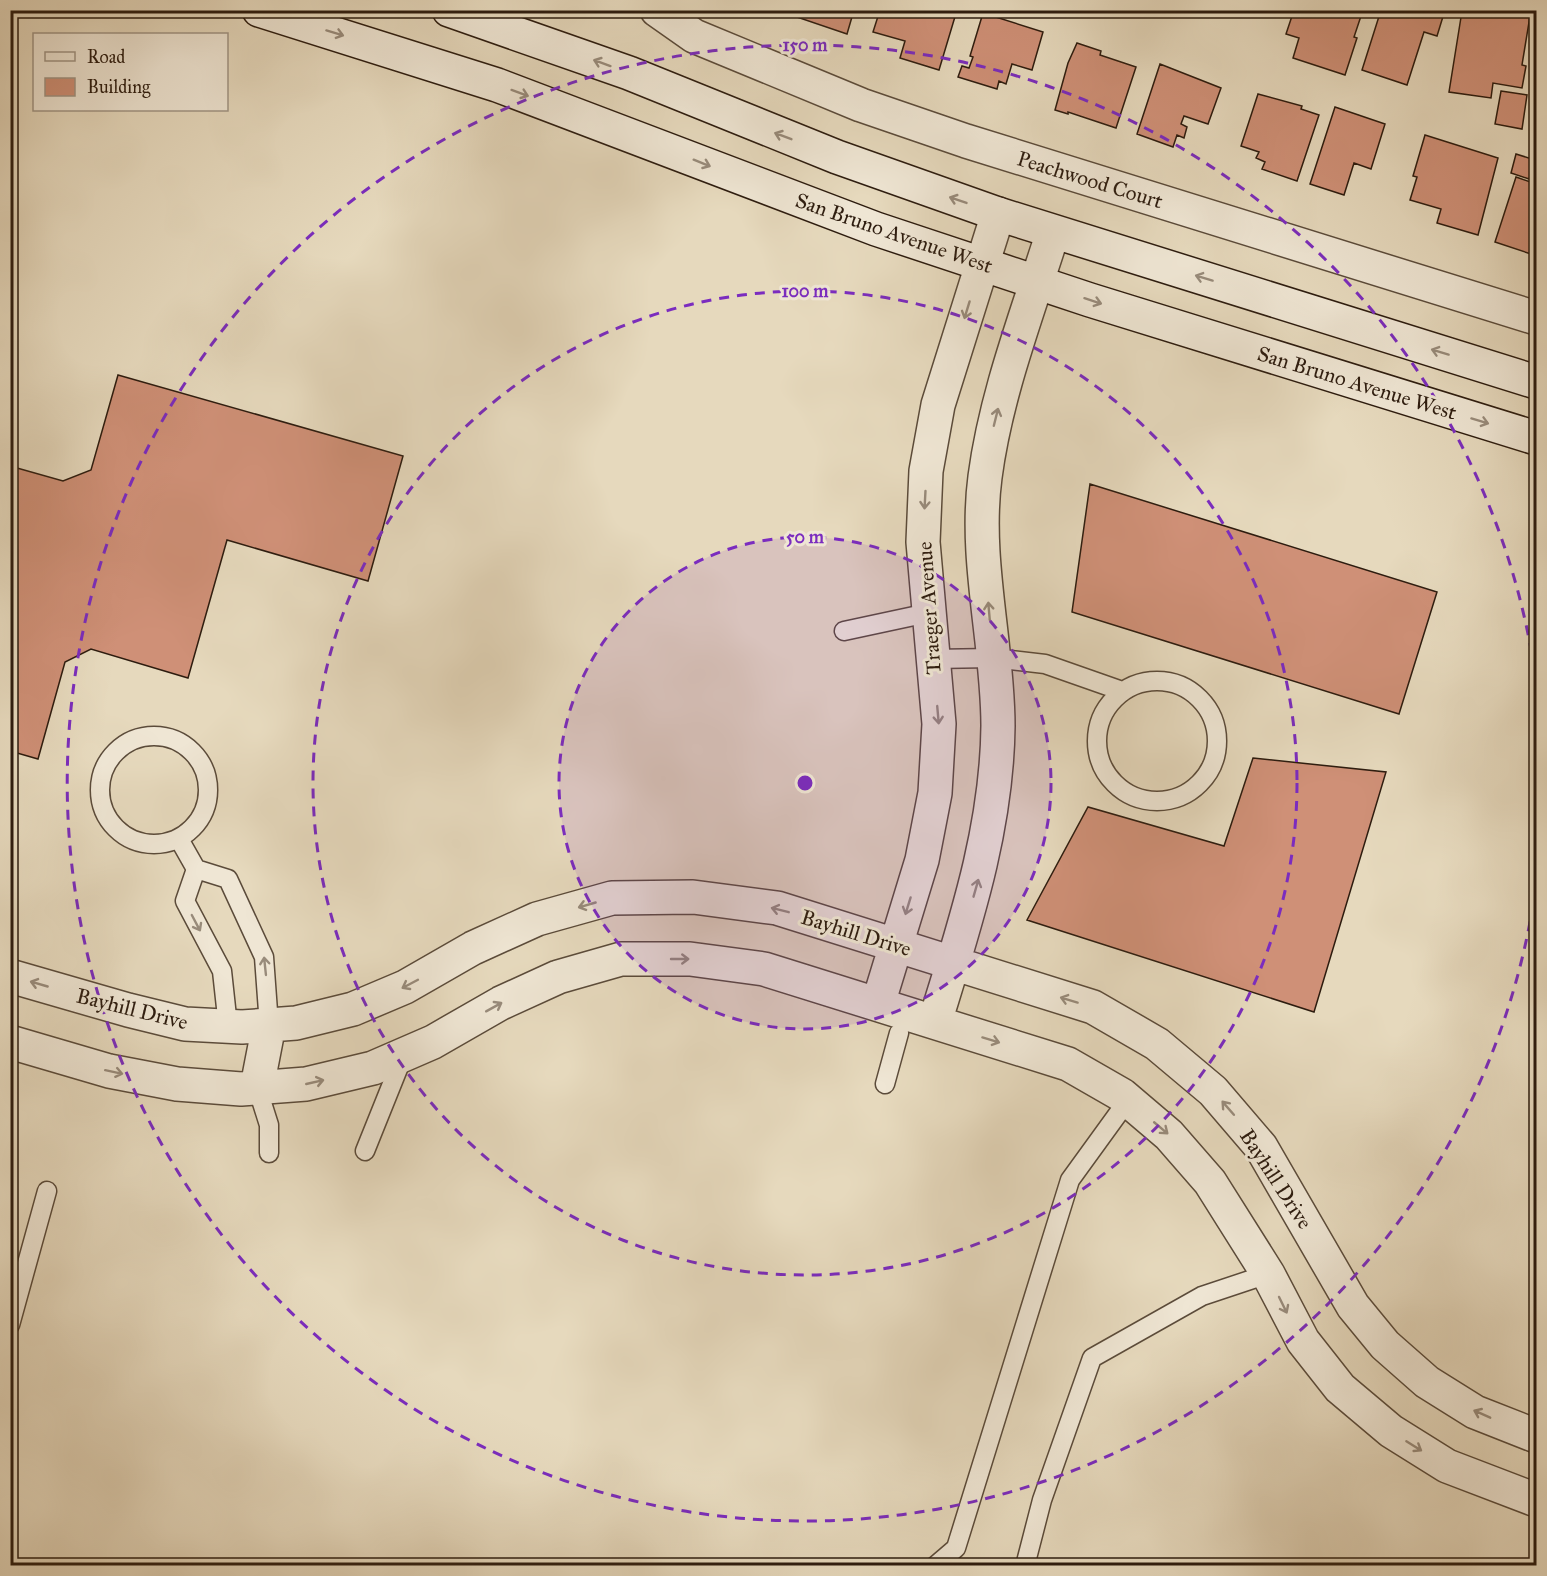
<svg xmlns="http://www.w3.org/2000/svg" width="1547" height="1576" font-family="'IM FELL Great Primer',serif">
<rect width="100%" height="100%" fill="#e6d9bd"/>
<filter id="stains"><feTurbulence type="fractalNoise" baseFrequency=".00333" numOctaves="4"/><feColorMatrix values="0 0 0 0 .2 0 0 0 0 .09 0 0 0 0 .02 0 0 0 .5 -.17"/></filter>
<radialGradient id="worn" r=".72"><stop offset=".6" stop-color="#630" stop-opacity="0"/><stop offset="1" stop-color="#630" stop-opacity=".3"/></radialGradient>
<path fill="#cf9077" stroke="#2d1c0f" stroke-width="1.5" d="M 785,10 L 854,10 L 847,34 L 785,13 Z
M 880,10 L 957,10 L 939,70 L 900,58 L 905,41 L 873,32 Z
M 1294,10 L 1363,10 L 1354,37 L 1357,38 L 1345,75 L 1293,58 L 1299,38 L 1286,34 Z
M 1381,10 L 1445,10 L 1437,36 L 1424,32 L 1407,85 L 1362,70 Z
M 1490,10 L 1530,16 L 1522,65 L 1526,66 L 1522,88 L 1493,83 L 1491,98 L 1449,92 L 1462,11 L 1489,15 Z
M 983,13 L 1043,32 L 1032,70 L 1012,64 L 1006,84 L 999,81 L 997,89 L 958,77 L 962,66 L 969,68 L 973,57 L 970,56 Z
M 1077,43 L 1101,51 L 1100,55 L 1136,67 L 1116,128 L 1068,112 L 1068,114 L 1055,110 L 1068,63 Z
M 1160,64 L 1221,88 L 1208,124 L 1184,116 L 1181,124 L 1187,127 L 1184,138 L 1177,135 L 1173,147 L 1137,134 Z
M 1501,91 L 1527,95 L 1522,129 L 1495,124 Z
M 1258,94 L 1302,106 L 1301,109 L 1319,115 L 1297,181 L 1262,169 L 1265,162 L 1256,158 L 1259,152 L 1241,146 Z
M 1335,107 L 1385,124 L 1371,169 L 1354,163 L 1344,195 L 1310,184 Z
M 1425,135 L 1498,158 L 1478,235 L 1437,223 L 1441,209 L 1410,200 L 1417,177 L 1413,176 Z
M 1516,154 L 1535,160 L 1529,179 L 1511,173 Z
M 1516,177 L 1536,184 L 1536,244 L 1534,244 L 1531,254 L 1495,242 Z
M 118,375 L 403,456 L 368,581 L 227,540 L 188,678 L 91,649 L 65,662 L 38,759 L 10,751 L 10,466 L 63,481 L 91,470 Z
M 1090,484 L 1437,592 L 1399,714 L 1072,612 Z
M 1253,758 L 1386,772 L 1314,1012 L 1027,920 L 1088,807 L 1224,846 Z"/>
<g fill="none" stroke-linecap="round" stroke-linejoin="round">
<defs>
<path id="service" d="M 844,631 L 928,613
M 932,659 L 993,658 L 1045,664 L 1122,691
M1097 741a60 60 0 1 1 120 0a60 60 0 1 1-120 0Z
M100 790a54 54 0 1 1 108 0a54 54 0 1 1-108 0Z
M 179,839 L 196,869 L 228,879 L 264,957 L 269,1025
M 196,869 L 185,901 L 222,971 L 228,1026
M 885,1084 L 899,1033
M 257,1087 L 269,1125 L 269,1153
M 365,1151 L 404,1054
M 10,1325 L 47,1191
M 935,1566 L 956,1548 L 1070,1180 L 1128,1100
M 1025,1566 L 1042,1500 L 1092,1358 L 1202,1296 L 1268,1274"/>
<path id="minor" d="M 657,10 L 694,36 L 861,105 L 966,141 L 1536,318
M 10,976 L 128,1010 L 185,1024 L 242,1027 L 296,1023 L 353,1009 L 405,987 L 473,948 L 537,919 L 612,898 L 693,897 L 777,908 L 1093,1007 L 1157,1044 L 1213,1091 L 1261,1147 L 1353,1306 L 1385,1345 L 1427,1382 L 1475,1412 L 1536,1436
M 878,1004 L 922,860 L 935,793 L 939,724 L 923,542 L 926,471 L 938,405 L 998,214
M 935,1022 C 965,924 997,829 998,726 C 998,643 974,560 985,477 C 996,393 1028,312 1053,232
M 10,1042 L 109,1071 L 177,1084 L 241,1089 L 306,1084 L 373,1068 L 433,1042 L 501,1003 L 558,977 L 621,959 L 690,959 L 764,969 L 1068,1064 L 1122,1095 L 1169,1135 L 1210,1182 L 1268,1274 L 1303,1341 L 1340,1388 L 1391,1431 L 1447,1466 L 1536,1500
M 257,1087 L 269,1025"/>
<path id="secondary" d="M 259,10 L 497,85 L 876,229 L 1090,300 L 1536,438
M 449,10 L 629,73 L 837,157 L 998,214 L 1536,382"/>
</defs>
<use href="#service" stroke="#5b4b3a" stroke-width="21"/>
<use href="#minor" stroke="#5b4b3a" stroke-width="36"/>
<use href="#secondary" stroke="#2d1c0f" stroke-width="36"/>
<use href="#service" stroke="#efe6d4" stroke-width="18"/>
<use href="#minor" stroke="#efe6d4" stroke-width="33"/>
<use href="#secondary" stroke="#efe6d4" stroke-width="33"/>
</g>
<defs><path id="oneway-shaft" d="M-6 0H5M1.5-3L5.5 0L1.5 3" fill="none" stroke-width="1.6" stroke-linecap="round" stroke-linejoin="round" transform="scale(1.5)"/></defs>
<g stroke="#988b7b">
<use href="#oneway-shaft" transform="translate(335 33) rotate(17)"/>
<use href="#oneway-shaft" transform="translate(602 63) rotate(-160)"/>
<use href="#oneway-shaft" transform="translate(520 93) rotate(20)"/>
<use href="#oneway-shaft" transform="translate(783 136) rotate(-159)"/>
<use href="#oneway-shaft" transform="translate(702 163) rotate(22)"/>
<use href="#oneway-shaft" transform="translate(958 200) rotate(-161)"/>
<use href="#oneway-shaft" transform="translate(1204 278) rotate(-163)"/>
<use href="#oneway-shaft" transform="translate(1093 301) rotate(18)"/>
<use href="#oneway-shaft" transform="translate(967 310) rotate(107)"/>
<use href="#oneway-shaft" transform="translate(1440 352) rotate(-163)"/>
<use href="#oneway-shaft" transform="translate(996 417) rotate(-76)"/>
<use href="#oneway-shaft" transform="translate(1480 421) rotate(17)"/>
<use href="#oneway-shaft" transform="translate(925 500) rotate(93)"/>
<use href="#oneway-shaft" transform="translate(989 611) rotate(-95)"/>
<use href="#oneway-shaft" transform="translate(938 715) rotate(85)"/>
<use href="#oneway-shaft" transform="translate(976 888) rotate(-74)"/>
<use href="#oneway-shaft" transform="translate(587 905) rotate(164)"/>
<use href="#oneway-shaft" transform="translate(908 906) rotate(107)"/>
<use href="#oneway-shaft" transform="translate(780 910) rotate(-166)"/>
<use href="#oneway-shaft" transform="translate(196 923) rotate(62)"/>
<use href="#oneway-shaft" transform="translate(680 959)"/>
<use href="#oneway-shaft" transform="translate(265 966) rotate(-96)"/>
<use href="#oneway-shaft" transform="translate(39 984) rotate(-164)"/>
<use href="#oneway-shaft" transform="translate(410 984) rotate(152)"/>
<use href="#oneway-shaft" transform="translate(1069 1000) rotate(-163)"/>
<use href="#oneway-shaft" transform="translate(494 1007) rotate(-29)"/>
<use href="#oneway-shaft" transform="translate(991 1040) rotate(17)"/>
<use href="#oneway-shaft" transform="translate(114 1072) rotate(12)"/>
<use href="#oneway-shaft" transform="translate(315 1082) rotate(-13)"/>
<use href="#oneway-shaft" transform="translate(1228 1108) rotate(-131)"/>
<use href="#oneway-shaft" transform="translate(1161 1128) rotate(40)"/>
<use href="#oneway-shaft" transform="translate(1283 1305) rotate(64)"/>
<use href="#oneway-shaft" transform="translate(1482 1414) rotate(-156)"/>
<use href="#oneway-shaft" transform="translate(1414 1446) rotate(32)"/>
</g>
<circle cx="805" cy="783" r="246" fill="#7b2cbf" fill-opacity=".12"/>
<g fill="none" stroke="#7b2cbf" stroke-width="3" stroke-dasharray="10 8">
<circle cx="805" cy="783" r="246"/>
<circle cx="805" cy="783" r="492"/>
<path d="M1536 886A738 738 0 1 1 1536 680"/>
</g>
<g text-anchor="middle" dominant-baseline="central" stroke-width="6" stroke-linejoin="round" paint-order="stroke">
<g font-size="21" fill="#2d1c0f" stroke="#efe6d4">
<text transform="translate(1090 180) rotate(17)">Peachwood Court</text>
<text transform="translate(894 233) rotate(19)">San Bruno Avenue West</text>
<text transform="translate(1357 383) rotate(17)">San Bruno Avenue West</text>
<text transform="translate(929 608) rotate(-94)">Traeger Avenue</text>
<text transform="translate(856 933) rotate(17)">Bayhill Drive</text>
<text transform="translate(132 1009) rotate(14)">Bayhill Drive</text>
<text transform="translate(1276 1179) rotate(57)">Bayhill Drive</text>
</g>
</g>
<circle cx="805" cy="783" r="9" fill="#7b2cbf" stroke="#efe6d4" stroke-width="3"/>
<g font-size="18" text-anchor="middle" font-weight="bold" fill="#7b2cbf" stroke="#efe6d4" stroke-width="6" stroke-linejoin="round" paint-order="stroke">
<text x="805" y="51">150 m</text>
<text x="805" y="297">100 m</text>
<text x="805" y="543">50 m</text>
</g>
<rect width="1547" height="1576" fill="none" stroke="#e6d9bd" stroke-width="36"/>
<rect x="12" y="12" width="1523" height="1552" fill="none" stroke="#2d1c0f" stroke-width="3"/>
<rect x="18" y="18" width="1511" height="1540" fill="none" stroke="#2d1c0f" stroke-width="1.5"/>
<rect x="33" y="33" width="195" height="78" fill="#efe6d4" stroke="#a19585" stroke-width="1.5"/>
<rect x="45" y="52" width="30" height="9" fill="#efe6d4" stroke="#a19585" stroke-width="1.5"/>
<text x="87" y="63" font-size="18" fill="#2d1c0f">Road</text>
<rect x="45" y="78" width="30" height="18" fill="#cf9077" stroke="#a19585" stroke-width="1.5"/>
<text x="87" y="93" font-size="18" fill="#2d1c0f">Building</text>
<rect width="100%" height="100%" filter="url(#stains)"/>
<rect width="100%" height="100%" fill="url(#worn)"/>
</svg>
